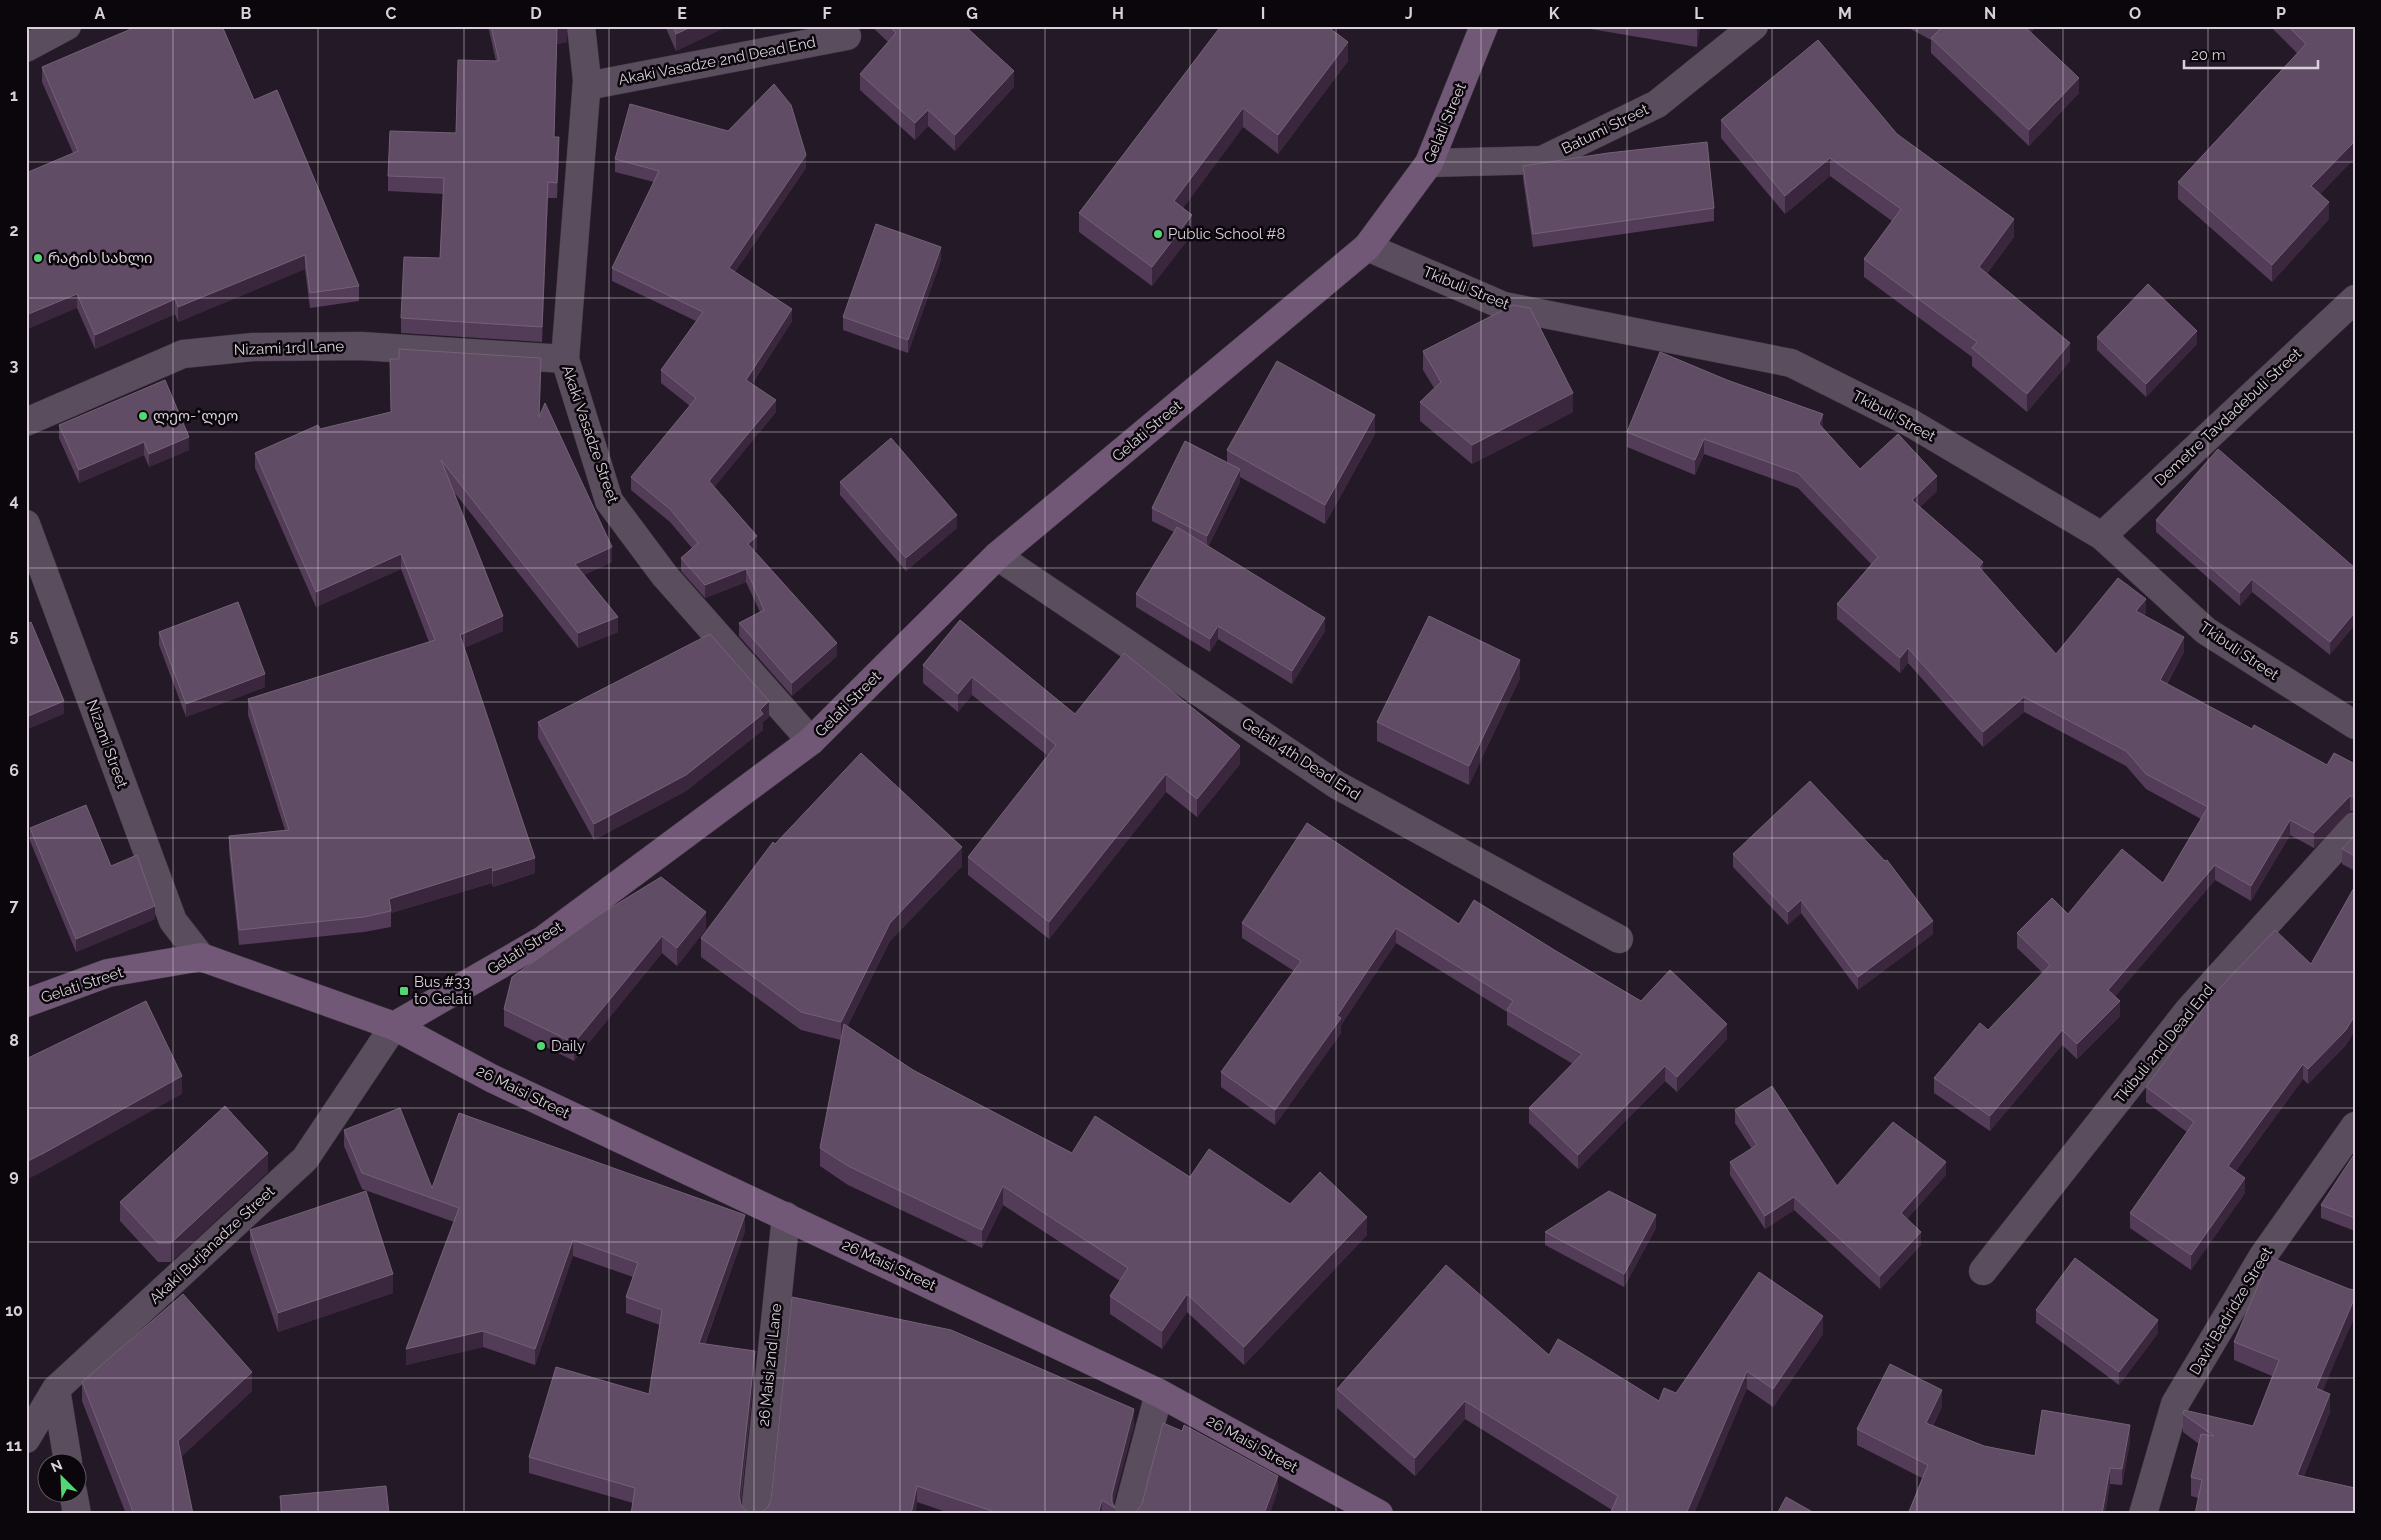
<svg xmlns="http://www.w3.org/2000/svg" width="2381" height="1540" font-family="Raleway,'Noto Sans Georgian',sans-serif">
<rect width="100%" height="100%" fill="#241926"/>
<g fill="none" stroke-linecap="round" stroke-linejoin="round">
<defs>
<path id="street" d="M 581,26 L 587,80 L 565,359 L 609,501 L 665,576 L 811,741
M 26,48 L 67,26
M 587,86 L 847,36
M 1429,163 L 1542,160 L 1657,104 L 1754,26
M 1367,247 L 1504,306 L 1791,363 L 1909,422 L 2102,536 L 2206,631 L 2355,725
M 26,422 L 183,354 L 253,347 L 361,346 L 565,359
M 26,524 L 173,921 L 201,957
M 2102,536 L 2355,299
M 997,556 L 1337,785 L 1619,939
M 1983,1271 L 2188,1011 L 2355,826
M 26,1439 L 56,1389
M 68,1462 L 56,1389 L 305,1159 L 394,1026
M 73,1492 L 77,1514
M 755,1514 L 786,1216
M 1127,1514 L 1159,1393
M 2143,1514 L 2175,1404 L 2263,1256 L 2355,1126"/>
<path id="secondary" d="M 26,1003 L 108,973 L 201,957 L 394,1026 L 491,1078 L 1159,1393 L 1379,1514
M 394,1026 L 543,940 L 811,741 L 997,556 L 1367,247 L 1429,163 L 1484,26"/>
</defs>
<use href="#street" stroke="#3e3540" stroke-width="29"/>
<use href="#secondary" stroke="#3e3540" stroke-width="29"/>
<use href="#street" stroke="#5a4d5d" stroke-width="28"/>
<use href="#secondary" stroke="#715876" stroke-width="28"/>
</g>
<path fill="#523c57" d="M 488,26 L 567,26 L 567,42 L 557,44 L 554,137 L 559,153 L 557,198 L 548,198 L 542,342 L 401,333 L 401,318 L 440,258 L 443,194 L 388,191 L 388,176 L 456,133 L 496,61 Z
M 665,26 L 728,26 L 676,51 Z
M 871,26 L 965,26 L 1014,87 L 955,151 L 928,126 L 915,140 L 860,90 L 860,74 L 888,42 Z
M 1221,26 L 1348,61 L 1278,154 L 1243,127 L 1183,208 L 1192,234 L 1152,286 L 1079,232 L 1079,213 Z
M 1573,26 L 1700,26 L 1697,47 Z
M 1905,26 L 2035,26 L 2035,28 L 2031,32 L 2079,93 L 2029,146 L 1931,53 L 1931,40 Z
M 2270,26 L 2355,26 L 2355,158 L 2320,194 L 2329,219 L 2272,282 L 2178,199 L 2178,182 L 2297,53 Z
M 42,67 L 254,100 L 359,286 L 359,301 L 310,308 L 305,269 L 178,322 L 175,314 L 95,349 L 77,308 L 73,153 L 42,82 Z
M 1721,120 L 1897,134 L 2014,237 L 1987,273 L 2070,361 L 2027,412 L 1972,366 L 1972,357 L 1864,277 L 1864,259 L 1892,221 L 1830,176 L 1785,214 L 1721,138 Z
M 615,159 L 806,168 L 735,272 L 792,321 L 752,384 L 776,412 L 714,487 L 757,549 L 754,551 L 837,656 L 792,696 L 739,636 L 739,623 L 760,612 L 746,582 L 705,598 L 681,571 L 681,558 L 692,548 L 670,522 L 631,490 L 631,477 L 690,406 L 661,383 L 661,370 L 696,321 L 612,281 L 612,268 L 654,182 L 615,172 Z
M 1523,166 L 1714,208 L 1714,221 L 1533,247 L 1523,179 Z
M 941,260 L 908,353 L 843,330 L 843,317 Z
M 2097,337 L 2197,344 L 2146,397 L 2097,350 Z
M 1423,351 L 1573,412 L 1472,464 L 1420,421 L 1420,402 L 1434,388 L 1423,370 Z
M 541,373 L 539,416 L 612,562 L 584,575 L 618,632 L 578,648 L 453,491 L 503,631 L 464,648 L 535,873 L 493,887 L 492,883 L 391,913 L 391,927 L 364,932 L 239,945 L 229,851 L 229,836 L 285,830 L 248,715 L 248,699 L 429,642 L 401,569 L 316,607 L 255,468 L 255,453 L 320,429 L 390,412 Z
M 59,425 L 189,450 L 149,467 L 144,455 L 79,483 L 59,438 Z
M 1823,428 L 1860,469 L 1937,491 L 1920,507 L 1983,572 L 2056,654 L 2146,614 L 2144,616 L 2184,652 L 2167,684 L 2252,729 L 2327,765 L 2355,764 L 2355,811 L 2350,811 L 2314,848 L 2290,835 L 2251,901 L 2215,880 L 2115,996 L 2120,1016 L 2077,1059 L 2062,1045 L 1990,1131 L 1934,1093 L 1934,1078 L 1988,1030 L 2043,973 L 2017,948 L 2017,933 L 2068,914 L 2163,883 L 2201,819 L 2146,789 L 2126,766 L 2024,712 L 1983,747 L 1908,663 L 1900,673 L 1837,619 L 1837,604 L 1871,564 L 1798,488 L 1704,454 L 1695,475 L 1627,447 L 1627,432 Z
M 1375,434 L 1325,524 L 1240,477 L 1240,482 L 1208,547 L 1325,631 L 1292,684 L 1218,639 L 1210,652 L 1136,607 L 1136,594 L 1174,532 L 1152,521 L 1152,508 L 1227,462 L 1227,450 Z
M 840,482 L 957,528 L 906,571 L 840,495 Z
M 2156,520 L 2355,568 L 2330,655 L 2252,592 L 2240,606 L 2156,532 Z
M 960,620 L 1075,714 L 1240,764 L 1197,817 L 1166,792 L 1049,939 L 968,875 L 968,857 L 1048,756 L 972,695 L 958,712 L 923,683 L 923,665 Z
M 159,632 L 265,687 L 186,717 L 159,645 Z
M 1520,678 L 1469,785 L 1377,741 L 1377,722 Z
M 769,717 L 763,722 L 763,730 L 686,791 L 594,840 L 538,738 L 538,722 Z
M 30,828 L 111,866 L 155,919 L 76,952 L 30,841 Z
M 2355,835 L 2355,871 L 2342,864 L 2342,849 Z
M 775,844 L 962,866 L 890,941 L 847,1027 L 913,1070 L 1072,1153 L 1190,1177 L 1290,1204 L 1367,1235 L 1244,1365 L 1187,1312 L 1162,1349 L 1110,1314 L 1110,1296 L 1120,1281 L 1003,1205 L 982,1248 L 848,1185 L 820,1166 L 820,1148 L 841,1040 L 801,1030 L 701,957 L 701,938 Z
M 1733,854 L 1933,934 L 1858,990 L 1801,913 L 1788,925 L 1733,867 Z
M 2355,886 L 2355,1030 L 2346,1045 L 2308,1084 L 2303,1079 L 2235,1172 L 2245,1193 L 2191,1270 L 2130,1228 L 2130,1213 L 2187,1132 L 2146,1102 L 2146,1087 L 2311,964 Z
M 599,915 L 706,929 L 677,966 L 662,953 L 574,1061 L 504,1026 L 504,1009 Z
M 1242,923 L 1459,924 L 1556,951 L 1641,1001 L 1727,1039 L 1677,1092 L 1665,1081 L 1578,1169 L 1529,1123 L 1529,1108 L 1573,1064 L 1507,1025 L 1507,1012 L 1396,943 L 1341,1025 L 1341,1033 L 1275,1125 L 1221,1087 L 1221,1072 L 1294,971 L 1242,938 Z
M 1735,1110 L 1837,1186 L 1946,1175 L 1907,1219 L 1921,1245 L 1880,1289 L 1794,1210 L 1765,1229 L 1730,1175 L 1730,1162 L 1752,1149 L 1735,1123 Z
M 344,1130 L 432,1188 L 745,1231 L 705,1344 L 755,1368 L 741,1502 L 741,1505 L 746,1511 L 754,1513 L 1134,1425 L 1113,1504 L 1115,1508 L 1115,1514 L 952,1514 L 917,1502 L 915,1514 L 631,1514 L 633,1503 L 529,1473 L 529,1457 L 649,1394 L 660,1325 L 626,1313 L 626,1297 L 633,1277 L 573,1256 L 535,1365 L 483,1347 L 406,1365 L 454,1222 L 362,1189 L 344,1146 Z
M 2355,1153 L 2355,1231 L 2321,1218 L 2321,1205 Z
M 268,1172 L 171,1262 L 158,1262 L 120,1221 L 120,1202 Z
M 1656,1228 L 1624,1287 L 1545,1245 L 1545,1232 Z
M 250,1230 L 393,1293 L 278,1332 L 250,1249 Z
M 2036,1310 L 2158,1333 L 2119,1385 L 2036,1323 Z
M 2355,1315 L 2322,1391 L 2330,1412 L 2304,1476 L 2198,1498 L 2191,1496 L 2191,1477 L 2199,1444 L 2183,1432 L 2183,1414 L 2253,1426 L 2272,1376 L 2234,1360 L 2234,1342 Z
M 1823,1334 L 1773,1407 L 1747,1389 L 1612,1510 L 1465,1419 L 1415,1476 L 1337,1408 L 1337,1389 L 1549,1355 L 1659,1401 L 1676,1393 Z
M 82,1382 L 252,1391 L 181,1457 L 193,1514 L 126,1514 L 82,1401 Z
M 1942,1406 L 1933,1426 L 1984,1446 L 2035,1456 L 2130,1441 L 2122,1485 L 2110,1484 L 2105,1514 L 1908,1514 L 1922,1478 L 1857,1445 L 1857,1429 Z
M 280,1496 L 389,1514 L 280,1514 Z"/>
<path fill="#3a273d" d="M 693,26 L 728,26 L 676,51 L 676,34 Z
M 1697,26 L 1700,26 L 1697,47 Z
M 2023,26 L 2035,26 L 2035,28 L 2023,40 Z
M 567,27 L 567,42 L 557,44 L 554,153 L 557,29 Z
M 1348,42 L 1348,61 L 1278,154 L 1278,135 Z
M 1014,71 L 1014,87 L 955,151 L 955,135 Z
M 2079,78 L 2079,93 L 2029,146 L 2029,130 Z
M 1243,108 L 1243,127 L 1174,220 L 1174,201 Z
M 928,110 L 928,126 L 915,140 L 915,123 Z
M 559,137 L 559,153 L 557,198 L 557,183 Z
M 2355,141 L 2355,158 L 2311,203 L 2311,186 Z
M 806,155 L 806,168 L 729,281 L 729,268 Z
M 1830,158 L 1830,176 L 1785,214 L 1785,196 Z
M 548,182 L 548,198 L 542,342 L 542,327 Z
M 2329,202 L 2329,219 L 2272,282 L 2272,265 Z
M 1192,215 L 1192,234 L 1152,286 L 1152,267 Z
M 2014,219 L 2014,237 L 1979,285 L 1979,267 Z
M 941,247 L 941,260 L 908,353 L 908,340 Z
M 305,255 L 305,269 L 178,322 L 178,307 Z
M 77,294 L 77,308 L 26,330 L 26,315 Z
M 175,299 L 175,314 L 95,349 L 95,335 Z
M 792,309 L 792,321 L 746,393 L 746,380 Z
M 2197,331 L 2197,344 L 2146,397 L 2146,384 Z
M 2070,343 L 2070,361 L 2027,412 L 2027,394 Z
M 541,358 L 541,373 L 539,433 L 539,417 Z
M 1573,393 L 1573,412 L 1472,464 L 1472,445 Z
M 776,400 L 776,412 L 709,494 L 709,481 Z
M 1823,414 L 1823,429 L 1819,424 Z
M 1375,415 L 1375,434 L 1325,524 L 1325,505 Z
M 189,437 L 189,450 L 149,467 L 149,454 Z
M 1704,439 L 1704,454 L 1695,475 L 1695,460 Z
M 144,442 L 144,455 L 79,483 L 79,470 Z
M 1240,469 L 1240,482 L 1207,549 L 1207,536 Z
M 1937,476 L 1937,491 L 1912,515 L 1912,500 Z
M 957,515 L 957,528 L 906,571 L 906,558 Z
M 757,536 L 757,549 L 748,557 L 748,544 Z
M 612,547 L 612,562 L 575,579 L 575,564 Z
M 401,554 L 401,569 L 316,607 L 316,592 Z
M 1983,562 L 1983,577 L 1979,567 Z
M 746,569 L 746,582 L 705,598 L 705,585 Z
M 2252,579 L 2252,592 L 2240,606 L 2240,593 Z
M 2146,599 L 2146,614 L 2136,626 L 2136,611 Z
M 2355,612 L 2355,625 L 2330,655 L 2330,642 Z
M 503,616 L 503,631 L 460,650 L 460,635 Z
M 618,617 L 618,632 L 578,648 L 578,633 Z
M 1325,618 L 1325,631 L 1292,684 L 1292,671 Z
M 1218,626 L 1218,639 L 1210,652 L 1210,639 Z
M 2184,637 L 2184,652 L 2160,695 L 2160,680 Z
M 837,643 L 837,656 L 792,696 L 792,683 Z
M 1908,648 L 1908,663 L 1900,673 L 1900,658 Z
M 1520,660 L 1520,678 L 1469,785 L 1469,766 Z
M 265,674 L 265,687 L 186,717 L 186,704 Z
M 972,677 L 972,695 L 958,712 L 958,694 Z
M 2024,697 L 2024,712 L 1983,747 L 1983,732 Z
M 64,701 L 64,714 L 26,730 L 26,717 Z
M 769,701 L 769,717 L 763,722 L 763,730 L 686,791 L 594,840 L 594,824 L 760,710 Z
M 1240,746 L 1240,764 L 1197,817 L 1197,799 Z
M 1166,774 L 1166,792 L 1049,939 L 1049,922 Z
M 2350,796 L 2350,811 L 2314,848 L 2314,833 Z
M 2290,820 L 2290,835 L 2251,901 L 2251,886 Z
M 962,847 L 962,866 L 890,941 L 841,1040 L 841,1022 L 890,923 Z
M 535,858 L 535,873 L 493,887 L 493,871 Z
M 2215,865 L 2215,880 L 2108,1005 L 2108,990 Z
M 492,867 L 492,883 L 391,913 L 389,899 Z
M 1801,900 L 1801,913 L 1788,925 L 1788,912 Z
M 155,906 L 155,919 L 76,952 L 76,939 Z
M 706,912 L 706,929 L 677,966 L 677,948 Z
M 1933,921 L 1933,934 L 1858,990 L 1858,977 Z
M 1396,928 L 1396,943 L 1341,1025 L 1341,1033 L 1275,1125 L 1275,1110 Z
M 662,936 L 662,953 L 574,1061 L 574,1043 Z
M 2120,1001 L 2120,1016 L 2077,1059 L 2077,1044 Z
M 2355,1015 L 2355,1030 L 2346,1045 L 2308,1084 L 2308,1069 Z
M 1727,1024 L 1727,1039 L 1677,1092 L 1677,1077 Z
M 2062,1030 L 2062,1045 L 1990,1131 L 1990,1116 Z
M 2303,1064 L 2303,1079 L 2228,1181 L 2228,1166 Z
M 1665,1066 L 1665,1081 L 1578,1169 L 1578,1155 Z
M 182,1076 L 182,1094 L 44,1171 L 26,1180 L 26,1162 Z
M 268,1153 L 268,1172 L 171,1262 L 171,1243 Z
M 1946,1162 L 1946,1175 L 1901,1226 L 1901,1213 Z
M 2245,1178 L 2245,1193 L 2191,1270 L 2191,1255 Z
M 1003,1186 L 1003,1205 L 982,1248 L 982,1230 Z
M 1794,1197 L 1794,1210 L 1765,1229 L 1765,1216 Z
M 745,1215 L 745,1231 L 699,1359 L 699,1343 Z
M 1656,1215 L 1656,1228 L 1624,1287 L 1624,1274 Z
M 1367,1217 L 1367,1235 L 1244,1365 L 1244,1347 Z
M 1921,1232 L 1921,1245 L 1880,1289 L 1880,1276 Z
M 573,1240 L 573,1256 L 535,1365 L 535,1349 Z
M 393,1274 L 393,1293 L 278,1332 L 278,1313 Z
M 1187,1294 L 1187,1312 L 1162,1349 L 1162,1331 Z
M 2355,1297 L 2355,1315 L 2316,1407 L 2316,1388 Z
M 1823,1316 L 1823,1334 L 1773,1407 L 1773,1389 Z
M 2158,1320 L 2158,1333 L 2119,1385 L 2119,1372 Z
M 483,1331 L 483,1347 L 406,1365 L 406,1349 Z
M 755,1351 L 755,1368 L 739,1512 L 739,1496 Z
M 1747,1371 L 1747,1389 L 1694,1514 L 1686,1514 Z
M 252,1372 L 252,1391 L 178,1460 L 178,1441 Z
M 1942,1390 L 1942,1406 L 1926,1439 L 1926,1423 Z
M 2330,1394 L 2330,1412 L 2297,1493 L 2297,1475 Z
M 1465,1401 L 1465,1419 L 1415,1476 L 1415,1458 Z
M 1134,1409 L 1134,1425 L 1113,1506 L 1112,1506 L 1112,1494 Z
M 2130,1425 L 2130,1441 L 2122,1485 L 2122,1469 Z
M 2110,1468 L 2110,1484 L 2105,1514 L 2102,1514 Z
M 1278,1476 L 1278,1490 L 1270,1514 L 1264,1514 Z
M 917,1486 L 917,1502 L 915,1514 L 911,1514 Z
M 1102,1500 L 1102,1514 L 1098,1514 Z"/>
<path fill="#614c65" stroke="#746177" d="M 138,26 L 222,26 L 254,100 L 277,90 L 359,286 L 310,293 L 305,255 L 178,307 L 175,299 L 95,335 L 77,294 L 26,315 L 26,173 L 78,151 L 42,67 Z
M 491,26 L 567,26 L 557,29 L 554,137 L 559,137 L 557,183 L 548,182 L 542,327 L 401,318 L 404,257 L 440,258 L 444,178 L 388,176 L 390,131 L 456,133 L 458,60 L 499,61 Z
M 673,26 L 693,26 L 676,34 Z
M 889,26 L 965,26 L 1014,71 L 955,135 L 928,110 L 915,123 L 860,74 L 896,33 Z
M 1221,26 L 1327,26 L 1348,42 L 1278,135 L 1243,108 L 1174,201 L 1192,215 L 1152,267 L 1079,213 Z
M 1934,26 L 2024,26 L 2079,78 L 2029,130 L 1931,38 L 1940,29 Z
M 2288,26 L 2355,26 L 2355,141 L 2311,186 L 2329,202 L 2272,265 L 2178,182 L 2306,44 Z
M 1818,40 L 1897,134 L 2014,219 L 1979,267 L 2070,343 L 2027,394 L 1972,348 L 1977,342 L 1864,259 L 1901,209 L 1830,158 L 1785,196 L 1721,120 Z
M 774,84 L 791,105 L 806,155 L 729,268 L 792,309 L 746,380 L 776,400 L 709,481 L 757,536 L 748,544 L 837,643 L 792,683 L 739,623 L 764,610 L 746,569 L 705,585 L 681,558 L 698,543 L 670,509 L 631,477 L 696,398 L 661,370 L 703,312 L 612,268 L 659,171 L 615,159 L 630,104 L 728,131 Z
M 1707,142 L 1714,208 L 1533,234 L 1523,166 L 1608,153 Z
M 876,224 L 941,247 L 908,340 L 843,317 Z
M 2148,284 L 2197,331 L 2146,384 L 2097,337 Z
M 1513,305 L 1530,308 L 1573,393 L 1472,445 L 1420,402 L 1441,382 L 1423,351 Z
M 399,349 L 541,358 L 539,417 L 545,403 L 612,547 L 575,564 L 618,617 L 578,633 L 441,460 L 503,616 L 460,635 L 535,858 L 493,871 L 492,867 L 389,899 L 391,911 L 364,917 L 239,930 L 229,836 L 289,830 L 248,699 L 435,640 L 401,554 L 316,592 L 255,453 L 318,425 L 320,429 L 391,412 L 390,359 L 399,359 Z
M 1660,352 L 1727,380 L 1823,414 L 1819,424 L 1860,469 L 1898,434 L 1937,476 L 1912,500 L 1983,562 L 1979,567 L 2056,654 L 2118,578 L 2146,599 L 2136,611 L 2184,637 L 2160,680 L 2252,729 L 2254,725 L 2327,765 L 2334,753 L 2355,764 L 2355,796 L 2350,796 L 2314,833 L 2290,820 L 2251,886 L 2215,865 L 2108,990 L 2120,1001 L 2077,1044 L 2062,1030 L 1990,1116 L 1934,1078 L 1980,1023 L 1988,1030 L 2050,965 L 2017,933 L 2052,898 L 2068,914 L 2122,849 L 2163,883 L 2208,807 L 2146,774 L 2126,751 L 2024,697 L 1983,732 L 1908,648 L 1900,658 L 1837,604 L 1878,557 L 1798,473 L 1704,439 L 1695,460 L 1627,432 Z
M 1277,361 L 1375,415 L 1325,505 L 1227,450 Z
M 165,380 L 189,437 L 149,454 L 144,442 L 79,470 L 59,425 Z
M 891,438 L 957,515 L 906,558 L 840,482 Z
M 1185,441 L 1240,469 L 1207,536 L 1152,508 Z
M 2218,449 L 2355,568 L 2355,612 L 2330,642 L 2252,579 L 2240,593 L 2156,520 Z
M 1177,527 L 1325,618 L 1292,671 L 1218,626 L 1210,639 L 1136,594 Z
M 238,602 L 265,674 L 186,704 L 159,632 Z
M 1429,616 L 1520,660 L 1469,766 L 1377,722 Z
M 960,620 L 1075,714 L 1124,653 L 1240,746 L 1197,799 L 1166,774 L 1049,922 L 968,857 L 1056,745 L 972,677 L 958,694 L 923,665 Z
M 31,622 L 64,701 L 26,717 L 26,624 Z
M 710,634 L 769,701 L 760,710 L 763,714 L 686,775 L 594,824 L 538,722 Z
M 861,753 L 962,847 L 890,923 L 841,1022 L 801,1012 L 701,938 L 773,842 L 775,844 Z
M 1810,781 L 1885,861 L 1887,860 L 1933,921 L 1858,977 L 1801,900 L 1788,912 L 1733,854 Z
M 86,805 L 111,866 L 137,855 L 155,906 L 76,939 L 30,828 Z
M 1307,823 L 1459,924 L 1474,900 L 1556,951 L 1641,1001 L 1670,970 L 1727,1024 L 1677,1077 L 1665,1066 L 1578,1155 L 1529,1108 L 1582,1054 L 1507,1010 L 1513,1001 L 1396,928 L 1337,1016 L 1341,1018 L 1275,1110 L 1221,1072 L 1301,961 L 1242,923 Z
M 2355,835 L 2355,856 L 2342,849 Z
M 661,877 L 706,912 L 677,948 L 662,936 L 574,1043 L 504,1009 L 512,977 L 599,915 Z
M 2355,886 L 2355,1015 L 2346,1030 L 2308,1069 L 2303,1064 L 2228,1166 L 2245,1178 L 2191,1255 L 2130,1213 L 2194,1122 L 2146,1087 L 2214,994 L 2275,930 L 2311,964 Z
M 146,1001 L 182,1076 L 44,1153 L 26,1162 L 26,1059 Z
M 844,1024 L 913,1070 L 1072,1153 L 1095,1116 L 1190,1177 L 1209,1149 L 1290,1204 L 1320,1172 L 1367,1217 L 1244,1347 L 1187,1294 L 1162,1331 L 1110,1296 L 1128,1268 L 1003,1186 L 982,1230 L 848,1166 L 820,1148 Z
M 1772,1086 L 1837,1186 L 1893,1122 L 1946,1162 L 1901,1213 L 1921,1232 L 1880,1276 L 1794,1197 L 1765,1216 L 1730,1162 L 1757,1145 L 1735,1110 Z
M 225,1106 L 268,1153 L 171,1243 L 158,1243 L 120,1202 Z
M 400,1108 L 432,1188 L 459,1113 L 745,1215 L 699,1343 L 755,1351 L 739,1496 L 741,1505 L 746,1511 L 754,1513 L 762,1512 L 768,1507 L 771,1500 L 792,1297 L 951,1330 L 1134,1409 L 1112,1494 L 1112,1502 L 1115,1508 L 1102,1500 L 1098,1514 L 1001,1514 L 917,1486 L 911,1514 L 631,1514 L 635,1488 L 529,1457 L 556,1367 L 649,1394 L 662,1310 L 626,1297 L 638,1263 L 573,1240 L 535,1349 L 483,1331 L 406,1349 L 459,1208 L 362,1173 L 344,1130 Z
M 2355,1153 L 2355,1218 L 2321,1205 Z
M 366,1191 L 393,1274 L 278,1313 L 250,1230 Z
M 1609,1191 L 1656,1215 L 1624,1274 L 1545,1232 Z
M 2270,1257 L 2349,1289 L 2355,1290 L 2355,1297 L 2316,1388 L 2330,1394 L 2297,1475 L 2355,1488 L 2355,1509 L 2354,1514 L 2195,1514 L 2202,1480 L 2191,1477 L 2201,1434 L 2214,1436 L 2183,1414 L 2184,1410 L 2253,1426 L 2279,1360 L 2234,1342 Z
M 2075,1258 L 2158,1320 L 2119,1372 L 2036,1310 Z
M 1446,1265 L 1549,1355 L 1558,1339 L 1659,1401 L 1664,1388 L 1676,1393 L 1759,1272 L 1823,1316 L 1773,1389 L 1747,1371 L 1686,1514 L 1610,1514 L 1618,1496 L 1465,1401 L 1415,1458 L 1337,1389 Z
M 183,1294 L 252,1372 L 178,1441 L 193,1514 L 134,1514 L 82,1382 Z
M 1890,1364 L 1942,1390 L 1926,1423 L 1984,1446 L 2035,1456 L 2042,1410 L 2130,1425 L 2122,1469 L 2110,1468 L 2102,1514 L 1908,1514 L 1928,1465 L 1857,1429 Z
M 1163,1423 L 1182,1431 L 1184,1425 L 1278,1476 L 1264,1514 L 1132,1514 L 1138,1510 L 1142,1504 Z
M 386,1486 L 389,1514 L 282,1514 L 280,1496 Z
M 1786,1497 L 1816,1514 L 1777,1514 Z"/>
<path fill="none" stroke="#d9d1da" stroke-width="1" stroke-opacity="0.55" d="M 173,26 L 173,1514M 318,26 L 318,1514M 464,26 L 464,1514M 609,26 L 609,1514M 754,26 L 754,1514M 900,26 L 900,1514M 1045,26 L 1045,1514M 1190,26 L 1190,1514M 1336,26 L 1336,1514M 1481,26 L 1481,1514M 1627,26 L 1627,1514M 1772,26 L 1772,1514M 1917,26 L 1917,1514M 2063,26 L 2063,1514M 2208,26 L 2208,1514M 26,162 L 2355,162M 26,298 L 2355,298M 26,432 L 2355,432M 26,568 L 2355,568M 26,702 L 2355,702M 26,838 L 2355,838M 26,972 L 2355,972M 26,1108 L 2355,1108M 26,1242 L 2355,1242M 26,1378 L 2355,1378"/>
<g fill="#53d673" stroke="#0a060b" stroke-width="2">
<circle cx="1158" cy="234" r="5"/>
<circle cx="38" cy="258" r="5"/>
<circle cx="143" cy="416" r="5"/>
<rect x="399" y="986" width="10" height="10" rx="2.5"/>
<circle cx="541" cy="1046" r="5"/>
</g>
<g text-anchor="middle" dominant-baseline="central" stroke-width="5" stroke-linejoin="round" paint-order="stroke">
<g font-size="15" fill="#d9d1da" stroke="#0a060b">
<text transform="translate(717 61) rotate(-11)">Akaki Vasadze 2nd Dead End</text>
<text transform="translate(1445 123) rotate(-67)">Gelati Street</text>
<text transform="translate(1605 129) rotate(-26)">Batumi Street</text>
<text transform="translate(1466 288) rotate(22)">Tkibuli Street</text>
<text transform="translate(289 348) rotate(-2)">Nizami 1rd Lane</text>
<text transform="translate(1894 416) rotate(28)">Tkibuli Street</text>
<text transform="translate(2228 417) rotate(-43)">Demetre Tavdadebuli Street</text>
<text transform="translate(1147 431) rotate(-40)">Gelati Street</text>
<text transform="translate(590 434) rotate(71)">Akaki Vasadze Street</text>
<text transform="translate(2239 651) rotate(34)">Tkibuli Street</text>
<text transform="translate(848 704) rotate(-45)">Gelati Street</text>
<text transform="translate(107 744) rotate(70)">Nizami Street</text>
<text transform="translate(1301 759) rotate(33)">Gelati 4th Dead End</text>
<text transform="translate(525 948) rotate(-32)">Gelati Street</text>
<text transform="translate(82 985) rotate(-18)">Gelati Street</text>
<text transform="translate(2164 1044) rotate(-51)">Tkibuli 2nd Dead End</text>
<text transform="translate(523 1092) rotate(26)">26 Maisi Street</text>
<text transform="translate(212 1245) rotate(-43)">Akaki Burjanadze Street</text>
<text transform="translate(889 1265) rotate(25)">26 Maisi Street</text>
<text transform="translate(2231 1311) rotate(-59)">Davit Badridze Street</text>
<text transform="translate(770 1365) rotate(-84)">26 Maisi 2nd Lane</text>
<text transform="translate(1252 1444) rotate(29)">26 Maisi Street</text>
</g>
<g font-size="15" fill="#d9d1da" stroke="#0a060b" text-anchor="start">
<text x="1168" y="234">Public School #8</text>
<text x="48" y="258">რატის სახლი</text>
<text x="153" y="416">ლეო-*ლეო</text>
<text x="414" y="982">Bus #33<tspan x="414" dy="17">to Gelati</tspan></text>
<text x="551" y="1046">Daily</text>
</g>
</g>
<rect width="2381" height="1540" fill="none" stroke="#0a060b" stroke-width="55"/>
<g transform="translate(62 1478) rotate(336)"><circle r="24" fill="#0a060b" stroke="#5d575e"/>
<path d="M0-4L9 19L0 12L-9 19Z" fill="#53d673"/>
<text y="-8" font-size="14" font-weight="bold" text-anchor="middle" fill="#d9d1da">N</text>
</g>
<path d="M2184 60v8h134v-8" fill="none" stroke="#d9d1da" stroke-width="2.5"/>
<text x="2191" y="60" font-size="15" fill="#d9d1da" stroke="#0a060b" stroke-width="4" paint-order="stroke">20 m</text>
<rect x="28" y="28" width="2326" height="1484" fill="none" stroke="#d9d1da" stroke-width="2"/>
<g font-size="16" text-anchor="middle" font-weight="bold" fill="#d9d1da">
<text x="100" y="19">A</text>
<text x="246" y="19">B</text>
<text x="391" y="19">C</text>
<text x="536" y="19">D</text>
<text x="682" y="19">E</text>
<text x="827" y="19">F</text>
<text x="972" y="19">G</text>
<text x="1118" y="19">H</text>
<text x="1263" y="19">I</text>
<text x="1409" y="19">J</text>
<text x="1554" y="19">K</text>
<text x="1699" y="19">L</text>
<text x="1845" y="19">M</text>
<text x="1990" y="19">N</text>
<text x="2135" y="19">O</text>
<text x="2281" y="19">P</text>
<text x="14" y="101">1</text>
<text x="14" y="236">2</text>
<text x="14" y="371">3</text>
<text x="14" y="506">4</text>
<text x="14" y="641">5</text>
<text x="14" y="776">6</text>
<text x="14" y="911">7</text>
<text x="14" y="1046">8</text>
<text x="14" y="1181">9</text>
<text x="14" y="1316">10</text>
<text x="14" y="1451">11</text>
</g>
</svg>
